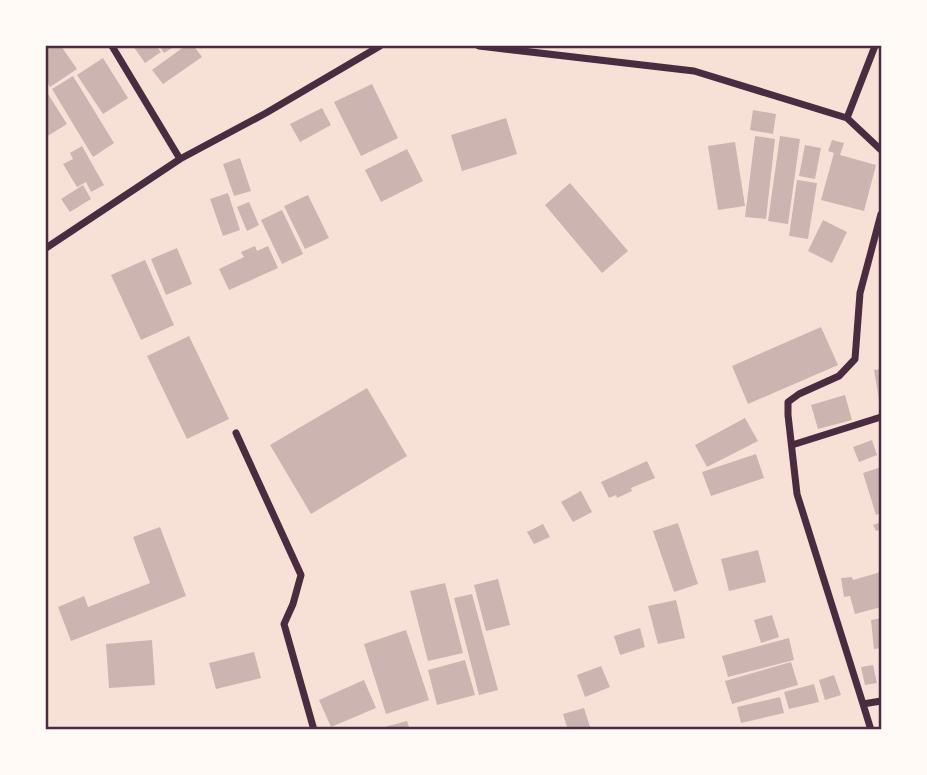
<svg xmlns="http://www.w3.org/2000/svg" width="927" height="775" font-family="'Fira Sans',sans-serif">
<rect width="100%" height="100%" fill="#f7e1d7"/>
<path fill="#ccb4b1" d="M 46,46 L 61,46 L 77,69 L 50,87 L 46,80 Z
M 133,46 L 156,46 L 161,52 L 145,63 Z
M 159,46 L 175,46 L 164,53 Z
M 185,46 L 194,46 L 202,57 L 163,84 L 152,70 Z
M 103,58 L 128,98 L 103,114 L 77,75 Z
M 73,76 L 114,143 L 93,157 L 52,89 Z
M 372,84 L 398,138 L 361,156 L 334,102 Z
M 48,94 L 67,124 L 46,137 L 46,96 Z
M 322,108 L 331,125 L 300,142 L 290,124 Z
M 753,110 L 776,114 L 773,134 L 750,130 Z
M 506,118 L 517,154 L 462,171 L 451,135 Z
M 755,136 L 775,139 L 766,219 L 745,217 Z
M 780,136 L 800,139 L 788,224 L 768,221 Z
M 832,140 L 844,143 L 840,155 L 876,165 L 864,211 L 821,200 L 834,153 L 828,151 Z
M 735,142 L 745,206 L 718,210 L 708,146 Z
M 805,145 L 821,148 L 815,179 L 799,176 Z
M 82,146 L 104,185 L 91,192 L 86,182 L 77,187 L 63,164 L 73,159 L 70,153 Z
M 407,149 L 423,181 L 381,202 L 365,170 Z
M 240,158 L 251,191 L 234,196 L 223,164 Z
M 797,180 L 817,183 L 808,239 L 789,236 Z
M 570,183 L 628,251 L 602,273 L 545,205 Z
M 83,185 L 91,199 L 70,212 L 61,199 Z
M 228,193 L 240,230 L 223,236 L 210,199 Z
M 308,195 L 329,238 L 305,249 L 284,206 Z
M 249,202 L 259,225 L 247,231 L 237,207 Z
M 282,210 L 303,254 L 282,264 L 261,220 Z
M 823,220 L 847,232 L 832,263 L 808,251 Z
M 255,246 L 257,251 L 268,246 L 278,268 L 229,290 L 219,269 L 244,257 L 241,252 Z
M 177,248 L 192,284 L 166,295 L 151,259 Z
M 145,260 L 174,325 L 141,340 L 111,275 Z
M 821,327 L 838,365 L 748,404 L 732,366 Z
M 189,336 L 229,419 L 187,439 L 147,356 Z
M 881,369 L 881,405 L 880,405 L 874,370 Z
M 367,388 L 407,456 L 311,514 L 270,445 Z
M 845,395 L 852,420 L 818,429 L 811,405 Z
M 745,418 L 758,441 L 707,467 L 695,445 Z
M 872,440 L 877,455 L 859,462 L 853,447 Z
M 756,454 L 764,478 L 711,496 L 702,472 Z
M 647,461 L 655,478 L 631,488 L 632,491 L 617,498 L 616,495 L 609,498 L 601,482 Z
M 881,467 L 881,513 L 876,515 L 863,473 Z
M 581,491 L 592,512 L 573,522 L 561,502 Z
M 881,522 L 881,529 L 876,531 L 873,525 Z
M 678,523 L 698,584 L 674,592 L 653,531 Z
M 543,524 L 550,537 L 534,544 L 527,532 Z
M 160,527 L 186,596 L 71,641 L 58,607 L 84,596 L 88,607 L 150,583 L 133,537 Z
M 758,550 L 766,582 L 729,591 L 721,559 Z
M 881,572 L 881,607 L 855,614 L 850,596 L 844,597 L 841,578 L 852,577 L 853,580 Z
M 498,579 L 510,625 L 486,631 L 474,585 Z
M 445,583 L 463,653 L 428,661 L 410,591 Z
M 472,594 L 498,690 L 479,695 L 454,598 Z
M 676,600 L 685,638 L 658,644 L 648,606 Z
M 772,615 L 779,637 L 761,643 L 754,620 Z
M 881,618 L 881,648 L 874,649 L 871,620 Z
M 640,628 L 645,647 L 620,655 L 614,636 Z
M 406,630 L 429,700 L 386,714 L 364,644 Z
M 789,638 L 794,660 L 728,677 L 722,656 Z
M 152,640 L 155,685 L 109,688 L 106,644 Z
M 254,652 L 261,678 L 216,689 L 209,663 Z
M 465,660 L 475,695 L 437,705 L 428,670 Z
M 791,662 L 798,685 L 732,704 L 725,681 Z
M 873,665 L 877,683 L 865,685 L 861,667 Z
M 601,666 L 610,687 L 585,697 L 577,675 Z
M 834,675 L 841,695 L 825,700 L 819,680 Z
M 364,680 L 376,708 L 331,727 L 319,700 Z
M 814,684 L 819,702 L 789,709 L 784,692 Z
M 780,697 L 784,713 L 741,723 L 737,707 Z
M 584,708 L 591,730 L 568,730 L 563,714 Z
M 407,721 L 410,730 L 377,730 L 377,729 Z"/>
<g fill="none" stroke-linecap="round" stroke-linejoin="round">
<path stroke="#4a2c40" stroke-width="7" d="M 112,46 L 180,159
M 479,46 L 694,71 L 847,118 L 881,150
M 847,118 L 875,46
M 46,248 L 180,159 L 266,113 L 380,46
M 236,433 L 301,575 L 293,604 L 284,624 L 314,730
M 792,445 L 881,417
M 863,704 L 797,494 L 788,415 L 788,402 L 799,394 L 839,376 L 855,359 L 860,293 L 881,214
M 871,730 L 863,704 L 881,701"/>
</g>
<rect width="927" height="775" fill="none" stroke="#fffaf5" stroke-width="94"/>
<rect x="47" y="47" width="833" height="681" fill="none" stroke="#4a2c40" stroke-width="2.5"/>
</svg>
